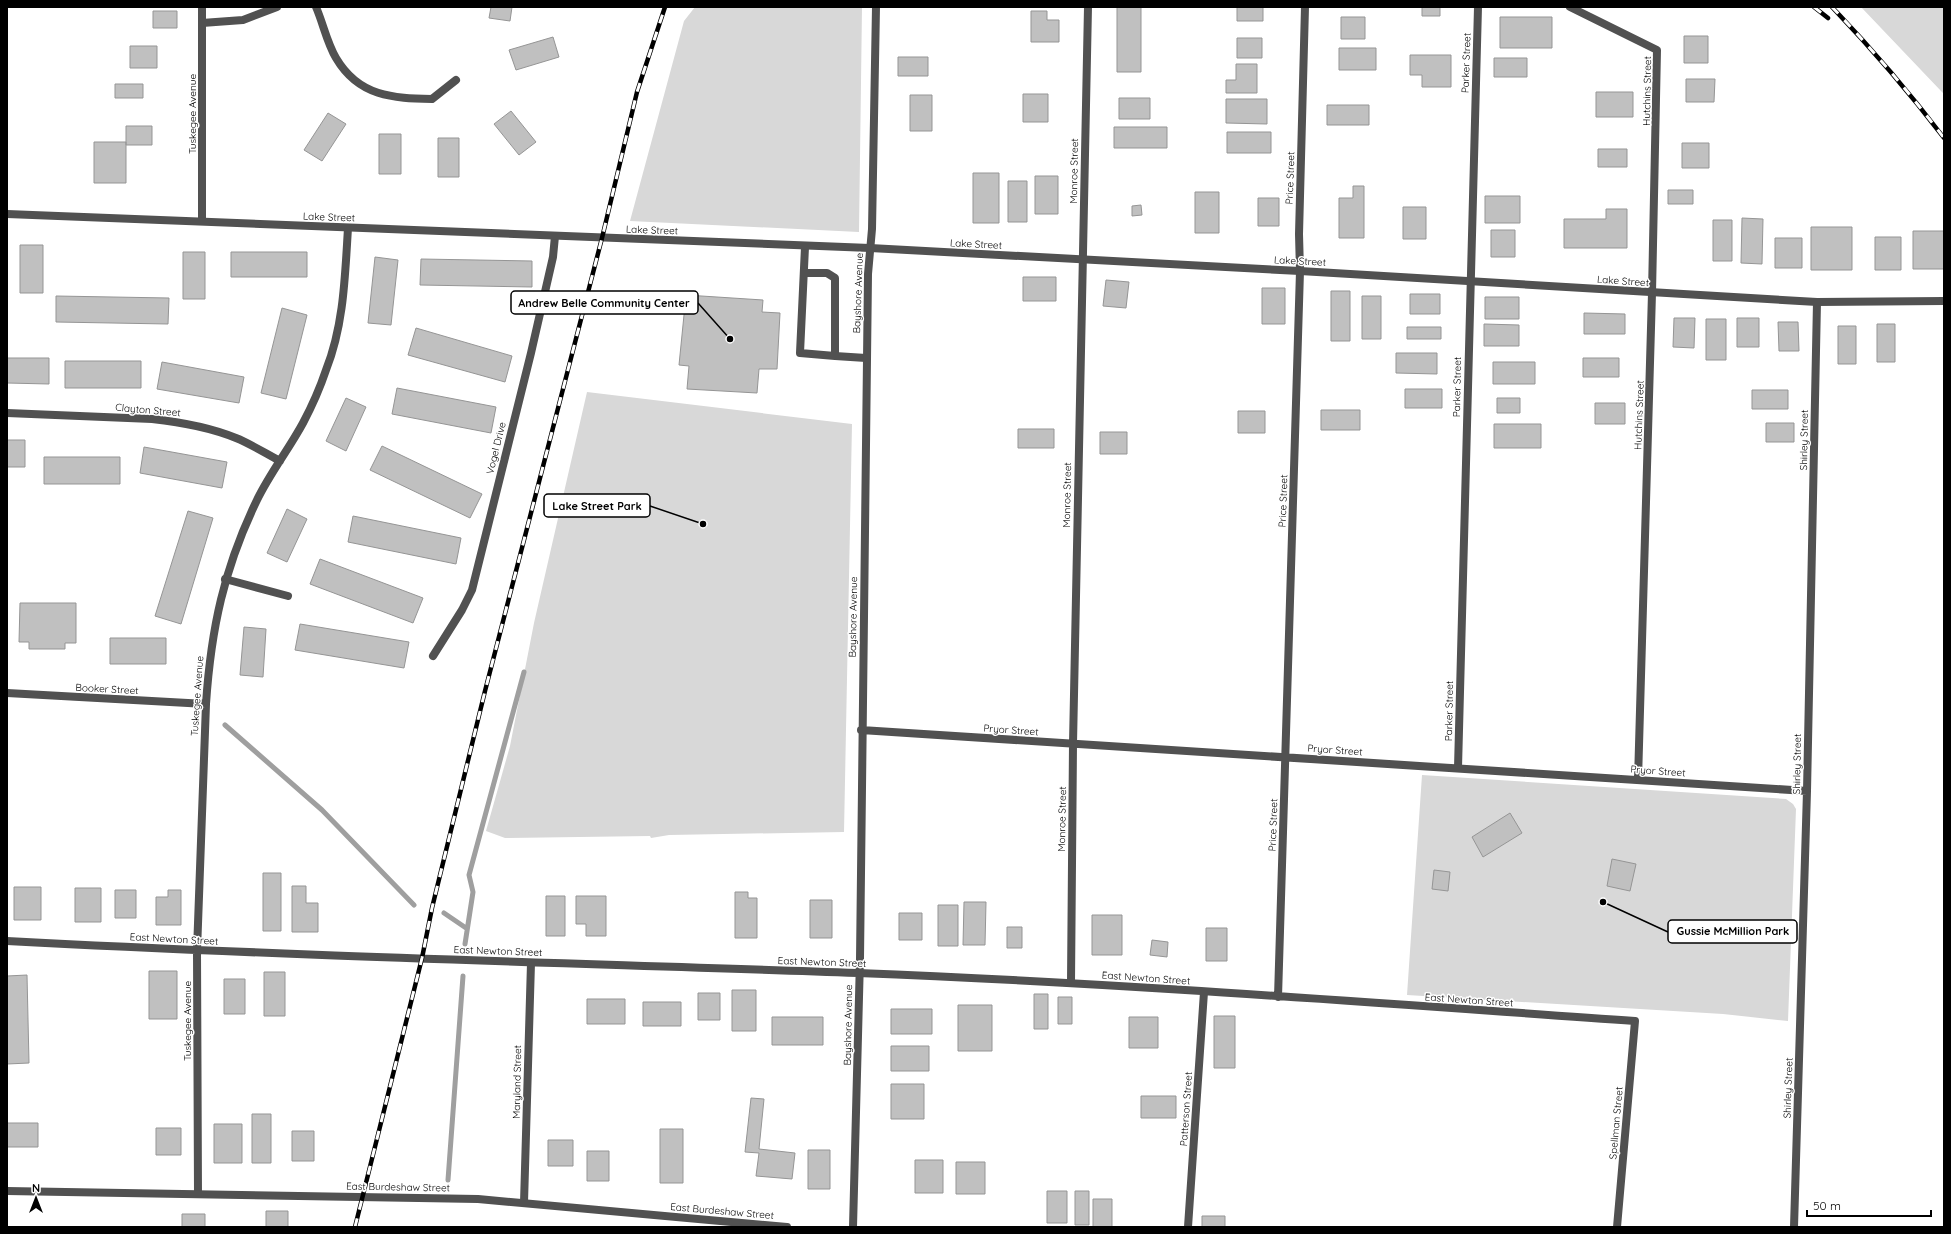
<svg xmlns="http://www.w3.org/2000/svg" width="1951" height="1234" font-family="Quicksand,sans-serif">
<rect width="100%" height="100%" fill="#fff"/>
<path fill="#d8d8d8" d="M 695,7 L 862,7 L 859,232 L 630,221 L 684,21 Z
M 1861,7 L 1944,7 L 1944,94 L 1941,91 Z
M 587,392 L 852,424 L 844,832 L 669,835 L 651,838 L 650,836 L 505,838 L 486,831 L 510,746 L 534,623 Z
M 1422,775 L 1786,799 L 1793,804 L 1796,809 L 1788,1021 L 1723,1014 L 1407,995 Z"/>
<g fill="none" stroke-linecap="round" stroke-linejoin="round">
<path stroke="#9f9f9f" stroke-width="5" d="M 225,725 L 322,810 L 414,905
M 444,913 L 466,928
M 465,944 L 473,892 L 469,875 L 524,672
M 448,1180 L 463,976"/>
</g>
<path fill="#c0c0c0" stroke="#959595" d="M 491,7 L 512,7 L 510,21 L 489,18 Z
M 1117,7 L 1141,7 L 1141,72 L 1117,72 Z
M 1237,7 L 1263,7 L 1263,21 L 1237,21 Z
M 1422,7 L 1440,7 L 1440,16 L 1422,16 Z
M 153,11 L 177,11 L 177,28 L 153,28 Z
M 1031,11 L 1047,11 L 1047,20 L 1059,20 L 1059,42 L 1031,42 Z
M 1341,17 L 1365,17 L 1365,39 L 1341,39 Z
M 1500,17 L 1552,17 L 1552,48 L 1500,48 Z
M 1684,36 L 1708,36 L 1708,63 L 1684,63 Z
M 553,37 L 559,57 L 516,70 L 509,50 Z
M 1237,38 L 1262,38 L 1262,58 L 1237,58 Z
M 130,46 L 157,46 L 157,68 L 130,68 Z
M 1339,48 L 1376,48 L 1376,70 L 1339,70 Z
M 1410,55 L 1451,55 L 1451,87 L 1422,87 L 1422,75 L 1410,75 Z
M 898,57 L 928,57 L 928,76 L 898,76 Z
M 1494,58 L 1527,58 L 1527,77 L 1494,77 Z
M 1236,64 L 1257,64 L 1257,93 L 1226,93 L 1226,80 L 1236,80 Z
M 1686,79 L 1715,79 L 1714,102 L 1686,102 Z
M 115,84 L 143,84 L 143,98 L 115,98 Z
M 1596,92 L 1633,92 L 1633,117 L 1596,117 Z
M 1023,94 L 1048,94 L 1048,122 L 1023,122 Z
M 910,95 L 932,95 L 932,131 L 910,131 Z
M 1119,98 L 1150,98 L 1150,119 L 1119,119 Z
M 1226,99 L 1267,99 L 1267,124 L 1226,123 Z
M 1327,105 L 1369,105 L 1369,125 L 1327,125 Z
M 511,111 L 536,142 L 519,155 L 494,124 Z
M 328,113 L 346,124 L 322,161 L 304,150 Z
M 126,126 L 152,126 L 152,145 L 126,145 Z
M 1114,127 L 1167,127 L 1167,148 L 1114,148 Z
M 1227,132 L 1271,132 L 1271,153 L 1227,153 Z
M 379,134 L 401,134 L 401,174 L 379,174 Z
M 438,138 L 459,138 L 459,177 L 438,177 Z
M 94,142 L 126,142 L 126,183 L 94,183 Z
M 1682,143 L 1709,143 L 1709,168 L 1682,168 Z
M 1598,149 L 1627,149 L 1627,167 L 1598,167 Z
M 973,173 L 999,173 L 999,223 L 973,223 Z
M 1035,176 L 1058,176 L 1058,214 L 1035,214 Z
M 1008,181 L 1027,181 L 1027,222 L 1008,222 Z
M 1353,186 L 1364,186 L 1364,238 L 1339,238 L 1339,198 L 1353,198 Z
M 1668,190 L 1693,190 L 1693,204 L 1668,204 Z
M 1195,192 L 1219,192 L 1219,233 L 1195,233 Z
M 1485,196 L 1520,196 L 1520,223 L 1485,223 Z
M 1258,198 L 1279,198 L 1279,226 L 1258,226 Z
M 1141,205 L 1142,215 L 1132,216 L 1132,206 Z
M 1403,207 L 1426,207 L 1426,239 L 1403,239 Z
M 1606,209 L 1627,209 L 1627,248 L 1564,248 L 1564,219 L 1606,219 Z
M 1742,218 L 1763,219 L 1762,264 L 1741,263 Z
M 1713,220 L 1732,220 L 1732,261 L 1713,261 Z
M 1811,227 L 1852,227 L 1852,270 L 1811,270 Z
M 1491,230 L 1515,230 L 1515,257 L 1491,257 Z
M 1913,231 L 1944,231 L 1944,269 L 1913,269 Z
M 1875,237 L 1901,237 L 1901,270 L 1875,270 Z
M 1775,238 L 1802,238 L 1802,268 L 1775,268 Z
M 20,245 L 43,245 L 43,293 L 20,293 Z
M 183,252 L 205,252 L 205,299 L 183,299 Z
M 231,252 L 307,252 L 307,277 L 231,277 Z
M 375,257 L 398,260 L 391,325 L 368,323 Z
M 421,259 L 532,261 L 532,287 L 420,285 Z
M 1023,277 L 1056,277 L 1056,301 L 1023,301 Z
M 1106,280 L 1129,282 L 1126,308 L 1103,306 Z
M 1262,288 L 1285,288 L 1285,324 L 1262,324 Z
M 1331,291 L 1350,291 L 1350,341 L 1331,341 Z
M 1410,294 L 1440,294 L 1440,314 L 1410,314 Z
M 686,295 L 763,300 L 762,312 L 780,313 L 777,369 L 759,369 L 757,393 L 687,389 L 689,366 L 679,365 Z
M 56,296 L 169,298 L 168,324 L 56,322 Z
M 1362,296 L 1381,296 L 1381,339 L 1362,339 Z
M 1485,297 L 1519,297 L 1519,319 L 1485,319 Z
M 282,308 L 307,315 L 286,399 L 261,393 Z
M 1584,313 L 1625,314 L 1625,334 L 1584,334 Z
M 1674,318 L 1695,318 L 1694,348 L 1673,347 Z
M 1737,318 L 1759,318 L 1759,347 L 1737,347 Z
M 1706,319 L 1726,319 L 1726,360 L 1706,360 Z
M 1778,322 L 1798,322 L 1799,351 L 1779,351 Z
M 1484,324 L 1519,325 L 1519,346 L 1484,346 Z
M 1877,324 L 1895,324 L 1895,362 L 1877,362 Z
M 1838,326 L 1856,326 L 1856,364 L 1838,364 Z
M 1407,327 L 1441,327 L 1441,339 L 1407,339 Z
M 416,328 L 512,356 L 505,382 L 408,355 Z
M 1396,353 L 1437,353 L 1437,374 L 1396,373 Z
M 7,358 L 49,358 L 49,384 L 7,383 Z
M 1583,358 L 1619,358 L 1619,377 L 1583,377 Z
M 65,361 L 141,361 L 141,388 L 65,388 Z
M 162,362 L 244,377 L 239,403 L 157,389 Z
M 1493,362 L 1535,362 L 1535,384 L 1493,384 Z
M 397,388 L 496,407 L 491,433 L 392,414 Z
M 1405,389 L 1442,389 L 1442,408 L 1405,408 Z
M 1752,390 L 1788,390 L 1788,409 L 1752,409 Z
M 346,398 L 366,407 L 346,451 L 326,441 Z
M 1497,398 L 1520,398 L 1520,413 L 1497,413 Z
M 1595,403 L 1625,403 L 1625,424 L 1595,424 Z
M 1321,410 L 1360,410 L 1360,430 L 1321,430 Z
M 1238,411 L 1265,411 L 1265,433 L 1238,433 Z
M 1766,423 L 1794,423 L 1794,442 L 1766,442 Z
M 1494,424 L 1541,424 L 1541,448 L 1494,448 Z
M 1018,429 L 1054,429 L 1054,448 L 1018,448 Z
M 1100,432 L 1127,432 L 1127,454 L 1100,454 Z
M 7,440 L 25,440 L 25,467 L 7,467 Z
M 382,446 L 482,494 L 470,518 L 370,470 Z
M 144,447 L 227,462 L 222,488 L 140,473 Z
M 44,457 L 120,457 L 120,484 L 44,484 Z
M 287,509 L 307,519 L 287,562 L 267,553 Z
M 188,511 L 213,518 L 181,624 L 155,616 Z
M 353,516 L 461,538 L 456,564 L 348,542 Z
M 320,559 L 423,598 L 413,623 L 310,584 Z
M 20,603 L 76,603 L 76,643 L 65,643 L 65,649 L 29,649 L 29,642 L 19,642 Z
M 300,624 L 409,642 L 404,668 L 295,650 Z
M 244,627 L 266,629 L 263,677 L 240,675 Z
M 110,638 L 166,638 L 166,664 L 110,664 Z
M 1510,813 L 1522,833 L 1483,857 L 1472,837 Z
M 1612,859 L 1636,864 L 1630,891 L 1607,886 Z
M 1434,870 L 1450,872 L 1448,891 L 1432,889 Z
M 263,873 L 281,873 L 281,931 L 263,931 Z
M 292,886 L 306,886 L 306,903 L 318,903 L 318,932 L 292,932 Z
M 14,887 L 41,887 L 41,920 L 14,920 Z
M 75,888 L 101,888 L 101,922 L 75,922 Z
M 115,890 L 136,890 L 136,918 L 115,918 Z
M 168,890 L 181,890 L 181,925 L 156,925 L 156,897 L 168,897 Z
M 735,892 L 748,892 L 748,898 L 757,898 L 757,938 L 735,938 Z
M 546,896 L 565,896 L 565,936 L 546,936 Z
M 576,896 L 606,896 L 606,936 L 586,936 L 586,924 L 576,924 Z
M 810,900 L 832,900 L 832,938 L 810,938 Z
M 964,902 L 986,902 L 985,945 L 963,945 Z
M 938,905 L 958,905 L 958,946 L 938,946 Z
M 899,913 L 922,913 L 922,940 L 899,940 Z
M 1092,915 L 1122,915 L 1122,955 L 1092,955 Z
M 1007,927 L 1022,927 L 1022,948 L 1007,948 Z
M 1206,928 L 1227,928 L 1227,961 L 1206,961 Z
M 1152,940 L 1168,942 L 1167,957 L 1150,955 Z
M 149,971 L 177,971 L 177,1019 L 149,1019 Z
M 264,972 L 285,972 L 285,1016 L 264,1016 Z
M 27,975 L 29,1063 L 7,1064 L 7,976 Z
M 224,979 L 245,979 L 245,1014 L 224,1014 Z
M 732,990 L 756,990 L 756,1031 L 732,1031 Z
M 698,993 L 720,993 L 720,1020 L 698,1020 Z
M 1034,994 L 1048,994 L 1048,1029 L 1034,1029 Z
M 1058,997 L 1072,997 L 1072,1024 L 1058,1024 Z
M 587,999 L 625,999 L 625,1024 L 587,1024 Z
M 643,1002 L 681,1002 L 681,1026 L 643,1026 Z
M 958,1005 L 992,1005 L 992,1051 L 958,1051 Z
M 891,1009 L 932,1009 L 932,1034 L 891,1034 Z
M 1214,1016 L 1235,1016 L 1235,1068 L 1214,1068 Z
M 772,1017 L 823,1017 L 823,1045 L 772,1045 Z
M 1129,1017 L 1158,1017 L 1158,1048 L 1129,1048 Z
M 891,1046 L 929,1046 L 929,1071 L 891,1071 Z
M 891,1084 L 924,1084 L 924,1119 L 891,1119 Z
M 1141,1096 L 1176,1096 L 1176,1118 L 1141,1118 Z
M 751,1098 L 764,1099 L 759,1149 L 795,1153 L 792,1179 L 756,1176 L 759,1153 L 745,1152 Z
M 252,1114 L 271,1114 L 271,1163 L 252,1163 Z
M 7,1123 L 38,1123 L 38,1147 L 7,1147 Z
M 214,1124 L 242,1124 L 242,1163 L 214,1163 Z
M 156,1128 L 181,1128 L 181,1155 L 156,1155 Z
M 660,1129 L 683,1129 L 683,1183 L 660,1183 Z
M 292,1131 L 314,1131 L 314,1161 L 292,1161 Z
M 548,1140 L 573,1140 L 573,1166 L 548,1166 Z
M 808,1150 L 830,1150 L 830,1189 L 808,1189 Z
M 587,1151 L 609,1151 L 609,1181 L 587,1181 Z
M 915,1160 L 943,1160 L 943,1193 L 915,1193 Z
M 956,1162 L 985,1162 L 985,1194 L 956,1194 Z
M 1047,1191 L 1067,1191 L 1067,1223 L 1047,1223 Z
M 1075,1191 L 1089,1191 L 1089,1225 L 1075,1225 Z
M 1093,1199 L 1112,1199 L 1112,1227 L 1093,1227 Z
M 266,1211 L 288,1211 L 288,1227 L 266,1227 Z
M 182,1214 L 205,1214 L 205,1227 L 182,1227 Z
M 1202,1216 L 1225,1216 L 1225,1227 L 1202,1227 Z"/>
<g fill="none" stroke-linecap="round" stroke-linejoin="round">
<path stroke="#515151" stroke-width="8" d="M 804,273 L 827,273 L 835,278 L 835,356 L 800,353 L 805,247
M 835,356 L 866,358
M 225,579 L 288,596
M 433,656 L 462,610 L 472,590 L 531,353 L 553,257 L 555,236"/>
<path stroke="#515151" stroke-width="8" d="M 316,7 C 323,23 327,43 336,58 C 359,97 393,98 432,99 L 456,80
M 1570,7 L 1657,50 L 1652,293 L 1638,780
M 202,23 L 243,20 L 277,7
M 202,221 L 202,7
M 7,413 L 152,419 C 180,422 209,427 236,438 C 251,444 265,453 280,461
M 7,693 L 206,704
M 861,730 L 1807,791
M 1458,768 L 1478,7
M 7,941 C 291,956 575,963 858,973 C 1118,983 1376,1003 1635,1021 L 1617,1227
M 1071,983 L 1073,744 L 1088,7
M 1278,997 L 1300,271 L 1299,234 L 1305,7
M 198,1194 L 197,951 L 206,704 C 211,629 224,568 257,500 C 270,473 289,449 303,423 C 312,406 320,388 326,370 C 344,325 345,275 348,228
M 524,1203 L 531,963
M 853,1227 L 860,959 L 868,274 L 872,229 L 876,7
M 1188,1227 L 1204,992
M 1794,1227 L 1807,791 L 1817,302"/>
<path stroke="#515151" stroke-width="8" d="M 7,214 L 870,248 L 1300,271 L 1817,302 L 1944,301
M 7,1191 L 478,1199 L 787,1227"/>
<defs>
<path id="rail" d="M 1814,7 L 1828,18
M 1832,7 C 1872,49 1909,92 1944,138
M 355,1227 L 422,958 L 432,908 L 485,691 L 602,238 L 637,92 L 665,7"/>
</defs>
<use href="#rail" stroke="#000" stroke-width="4.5"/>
<use href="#rail" stroke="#fff" stroke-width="3" stroke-dasharray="9" stroke-linecap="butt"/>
</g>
<g text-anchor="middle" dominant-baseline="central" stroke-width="3" stroke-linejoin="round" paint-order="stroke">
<g font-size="10" fill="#000" stroke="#fff">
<text transform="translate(1466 63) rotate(-88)">Parker Street</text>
<text transform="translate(1647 91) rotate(-89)">Hutchins Street</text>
<text transform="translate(192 114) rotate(-90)">Tuskegee Avenue</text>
<text transform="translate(1074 171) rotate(-89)">Monroe Street</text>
<text transform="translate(1290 178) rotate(-88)">Price Street</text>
<text transform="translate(329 217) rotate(2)">Lake Street</text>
<text transform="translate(652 230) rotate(2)">Lake Street</text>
<text transform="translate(976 244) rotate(3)">Lake Street</text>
<text transform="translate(1300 261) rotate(3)">Lake Street</text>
<text transform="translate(1623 281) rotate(4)">Lake Street</text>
<text transform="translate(858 293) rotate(-88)">Bayshore Avenue</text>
<text transform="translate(1457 387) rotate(-89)">Parker Street</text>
<text transform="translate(148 410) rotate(5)">Clayton Street</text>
<text transform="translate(1639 415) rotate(-88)">Hutchins Street</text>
<text transform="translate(1804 440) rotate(-89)">Shirley Street</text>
<text transform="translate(496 448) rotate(-76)">Vogel Drive</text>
<text transform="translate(1067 495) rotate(-89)">Monroe Street</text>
<text transform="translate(1283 501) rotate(-88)">Price Street</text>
<text transform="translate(853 617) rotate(-89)">Bayshore Avenue</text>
<text transform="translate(107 689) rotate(3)">Booker Street</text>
<text transform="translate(197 696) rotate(-86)">Tuskegee Avenue</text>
<text transform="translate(1449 711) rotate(-89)">Parker Street</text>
<text transform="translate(1011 730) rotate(4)">Pryor Street</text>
<text transform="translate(1335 750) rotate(4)">Pryor Street</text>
<text transform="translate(1797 764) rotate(-89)">Shirley Street</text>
<text transform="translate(1658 771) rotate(4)">Pryor Street</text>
<text transform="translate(1062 819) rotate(-89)">Monroe Street</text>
<text transform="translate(1273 825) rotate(-88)">Price Street</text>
<text transform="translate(174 939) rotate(3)">East Newton Street</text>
<text transform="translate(498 951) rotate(2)">East Newton Street</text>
<text transform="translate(822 962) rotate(2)">East Newton Street</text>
<text transform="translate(1146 978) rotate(4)">East Newton Street</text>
<text transform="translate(1469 1000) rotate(4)">East Newton Street</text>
<text transform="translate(187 1021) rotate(-90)">Tuskegee Avenue</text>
<text transform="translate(848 1025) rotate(-89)">Bayshore Avenue</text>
<text transform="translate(517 1082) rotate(-89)">Maryland Street</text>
<text transform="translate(1788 1088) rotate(-88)">Shirley Street</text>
<text transform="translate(1186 1109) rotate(-86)">Patterson Street</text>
<text transform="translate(1616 1123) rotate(-85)">Spellman Street</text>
<text transform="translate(398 1187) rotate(1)">East Burdeshaw Street</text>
<text transform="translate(722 1211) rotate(5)">East Burdeshaw Street</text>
</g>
</g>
<path fill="none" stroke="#000" stroke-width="1.5" d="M730 339L698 303M703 524L650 506M1603 902L1668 932"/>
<g fill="#000" stroke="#fff" stroke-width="1.5">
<circle cx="730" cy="339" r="4"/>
<circle cx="703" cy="524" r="4"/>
<circle cx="1603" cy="902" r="4"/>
</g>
<g fill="#fff" stroke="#000" stroke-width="1.5">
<rect x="511" y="291" width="187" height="23" rx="4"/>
<rect x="544" y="494" width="106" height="23" rx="4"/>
<rect x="1668" y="920" width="129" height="23" rx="4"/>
</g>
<g font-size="11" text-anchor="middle" font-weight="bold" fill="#000">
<text x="604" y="307">Andrew Belle Community Center</text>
<text x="597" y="510">Lake Street Park</text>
<text x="1733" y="935">Gussie McMillion Park</text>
</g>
<rect width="1951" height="1234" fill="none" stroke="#000000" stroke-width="16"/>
<g transform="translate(36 1198)" stroke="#ffffff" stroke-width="3" paint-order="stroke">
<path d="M0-3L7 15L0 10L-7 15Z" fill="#000000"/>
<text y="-6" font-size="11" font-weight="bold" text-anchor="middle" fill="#000000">N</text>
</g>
<path d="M1807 1210v6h124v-6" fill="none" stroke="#000000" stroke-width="2"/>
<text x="1813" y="1210" font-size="12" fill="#000000" stroke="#ffffff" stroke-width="3" paint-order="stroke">50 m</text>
</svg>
